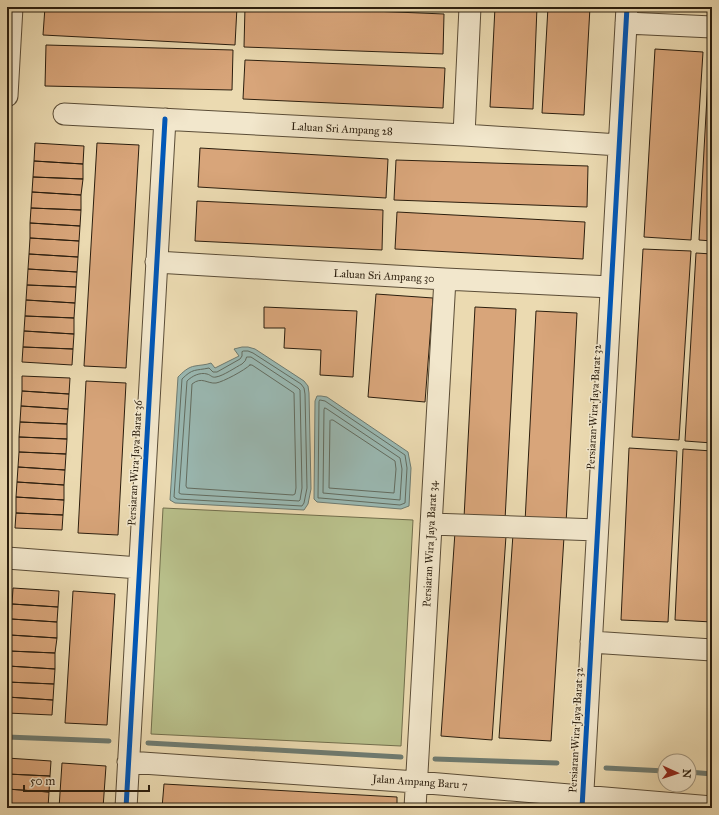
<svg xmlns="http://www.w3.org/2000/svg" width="719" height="815" font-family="'IM FELL Great Primer',serif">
<rect width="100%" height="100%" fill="#ebdab1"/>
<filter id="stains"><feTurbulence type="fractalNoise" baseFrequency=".005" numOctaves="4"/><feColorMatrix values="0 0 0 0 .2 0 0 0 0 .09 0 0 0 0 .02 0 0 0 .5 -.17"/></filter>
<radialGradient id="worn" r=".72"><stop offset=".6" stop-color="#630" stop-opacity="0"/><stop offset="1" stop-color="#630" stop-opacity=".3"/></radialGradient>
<path fill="#b8bf8a" stroke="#726e4c" d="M 163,508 L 413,520 L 401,746 L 151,734 Z"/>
<path fill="#9ab9b3" stroke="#6e7b71" d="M 242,347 L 248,347 L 255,349 L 304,381 L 308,386 L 309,393 L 311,489 L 308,504 L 304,510 L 175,503 L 170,500 L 178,377 C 183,372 188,367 195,366 C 200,365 206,365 211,363 L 215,368 L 239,356 L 234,349 Z
M 317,396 L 321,396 L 327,397 L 408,452 L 411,468 L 409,506 L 401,509 L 317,502 L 314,499 L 315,401 Z"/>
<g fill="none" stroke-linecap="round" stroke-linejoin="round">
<path stroke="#626c60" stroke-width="1" d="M 244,351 L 248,351 L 253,353 L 301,384 L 304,388 L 305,394 L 307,488 L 304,503 L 302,506 L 177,499 L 174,497 L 182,379 C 193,368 195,371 209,368 L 213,372 L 217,372 L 240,359 L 242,356 L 242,352 Z
M 247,357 L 251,357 L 298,388 L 300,390 L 302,488 L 300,500 L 299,501 L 181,494 L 179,493 L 187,381 C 192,376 200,372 207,374 C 211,375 212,378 216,377 C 223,376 236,367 242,364 L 245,361 Z
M 250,365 L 252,365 L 294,393 L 296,488 L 295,494 L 293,495 L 187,488 L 186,486 L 192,384 C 202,376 207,384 216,383 C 223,382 245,370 250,365 Z
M 320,400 L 325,401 L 405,455 L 407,468 L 405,503 L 400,505 L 320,498 L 318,498 L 319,402 Z
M 325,408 L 327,409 L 400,458 L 402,469 L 400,500 L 323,493 L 324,410 Z
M 331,420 L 333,420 L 395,461 L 396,469 L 394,493 L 329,488 L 330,421 Z"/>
<path stroke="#6e7b71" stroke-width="5" d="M 7,737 L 109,741
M 148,743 L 401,757
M 435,759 L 557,763
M 606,768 L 665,771
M 689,772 L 712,774"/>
</g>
<path fill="#d8a57a" stroke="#2b1e0e" d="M 45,7 L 237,7 L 235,45 L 43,35 Z
M 245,7 L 276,7 L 444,14 L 443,54 L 244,47 Z
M 495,7 L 537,7 L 533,109 L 490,107 Z
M 548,7 L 590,7 L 584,115 L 542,113 Z
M 710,42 L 712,42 L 712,241 L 699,240 Z
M 46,45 L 233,50 L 232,90 L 45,86 Z
M 655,49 L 703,52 L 691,240 L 644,237 Z
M 245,60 L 445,68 L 443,108 L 243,99 Z
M 35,143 L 84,146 L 83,164 L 34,161 Z
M 97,143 L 139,145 L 126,368 L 84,366 Z
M 200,148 L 388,159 L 386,198 L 198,187 Z
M 396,160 L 588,166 L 587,207 L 394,200 Z
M 34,161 L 83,164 L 83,179 L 33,177 Z
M 33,177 L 83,179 L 81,195 L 32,192 Z
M 32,192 L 81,195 L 81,210 L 31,208 Z
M 197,201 L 383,210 L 382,250 L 195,241 Z
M 31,208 L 81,210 L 80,226 L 30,223 Z
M 397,212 L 585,222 L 583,259 L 395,249 Z
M 30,223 L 80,226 L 79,241 L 30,238 Z
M 30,238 L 79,241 L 78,257 L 29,254 Z
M 643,249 L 691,251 L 679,440 L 632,437 Z
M 696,253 L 712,254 L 712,443 L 685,441 Z
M 29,254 L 78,257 L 77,272 L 28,269 Z
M 28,269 L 77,272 L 76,287 L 27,285 Z
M 27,285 L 76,287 L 75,303 L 26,300 Z
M 376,294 L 433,298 L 425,402 L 368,397 Z
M 26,300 L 75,303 L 74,318 L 25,316 Z
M 264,307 L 357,311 L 353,377 L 320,375 L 321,350 L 284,348 L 285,328 L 264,328 Z
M 475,307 L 516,309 L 505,520 L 464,518 Z
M 536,311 L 577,313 L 566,524 L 525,522 Z
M 25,316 L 74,318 L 74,334 L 24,331 Z
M 24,331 L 74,334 L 73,349 L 23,347 Z
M 23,347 L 73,349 L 72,365 L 22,362 Z
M 22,376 L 70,378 L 69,394 L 22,391 Z
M 86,381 L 126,383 L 118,535 L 78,533 Z
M 22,391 L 69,394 L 68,409 L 21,406 Z
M 21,406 L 68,409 L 67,424 L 20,422 Z
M 20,422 L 67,424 L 67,439 L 19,437 Z
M 19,437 L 67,439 L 66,454 L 19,452 Z
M 629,448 L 677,451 L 668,622 L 621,620 Z
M 683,449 L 712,451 L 712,622 L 675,620 Z
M 19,452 L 66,454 L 65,470 L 18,467 Z
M 18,467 L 65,470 L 64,485 L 17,482 Z
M 17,482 L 64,485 L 64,500 L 16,497 Z
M 16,497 L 64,500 L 63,515 L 16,513 Z
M 16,513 L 63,515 L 62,530 L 15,528 Z
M 455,532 L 506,536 L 492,740 L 441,736 Z
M 513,534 L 564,537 L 551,741 L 499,738 Z
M 13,588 L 59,591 L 58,607 L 12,604 Z
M 73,591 L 115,594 L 107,725 L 65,723 Z
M 12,604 L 58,607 L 57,622 L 11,619 Z
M 11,619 L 57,622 L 57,638 L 10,635 Z
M 10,635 L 57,638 L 55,653 L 9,651 Z
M 9,651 L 55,653 L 55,669 L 8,666 Z
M 8,666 L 55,669 L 54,684 L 7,682 Z
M 7,682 L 54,684 L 53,700 L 7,697 Z
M 7,697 L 53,700 L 52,715 L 7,713 Z
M 7,758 L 51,761 L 50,776 L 7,774 Z
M 62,763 L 106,766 L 103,808 L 59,808 Z
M 7,774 L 50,776 L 49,792 L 7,789 Z
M 164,784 L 397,797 L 397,808 L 162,808 Z
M 7,789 L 49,792 L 48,807 L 7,804 Z
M 7,804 L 48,807 L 48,808 L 7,808 Z
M 442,805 L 478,808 L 442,808 Z"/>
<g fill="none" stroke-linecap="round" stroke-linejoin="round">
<defs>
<path id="minor" d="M 626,23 L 712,27
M 7,96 L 12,7
M 64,114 L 464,135 L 619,145
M 464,135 L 470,7
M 156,262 L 445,279 L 611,287
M 431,524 L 597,530
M 7,558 L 139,568
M 591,642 L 712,650
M 128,762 L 416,782 L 712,807
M 126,808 L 165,119
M 415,808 L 445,279
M 582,808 L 627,7"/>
</defs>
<use href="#minor" stroke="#5b4d37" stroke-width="23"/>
<use href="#minor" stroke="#f2e7cc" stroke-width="21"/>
<defs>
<path id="cycleway" d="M 126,808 L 165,119
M 582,808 L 627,7"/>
</defs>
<use href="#cycleway" stroke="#f2e7cc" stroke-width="8"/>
<use href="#cycleway" stroke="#0057b8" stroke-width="5"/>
</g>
<g text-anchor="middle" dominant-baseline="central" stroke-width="3" stroke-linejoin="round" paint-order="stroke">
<g font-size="11" fill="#2b1e0e" stroke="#f2e7cc">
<text transform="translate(342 129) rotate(3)">Laluan Sri Ampang 28</text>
<text transform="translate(384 276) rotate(3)">Laluan Sri Ampang 30</text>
<text transform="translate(594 407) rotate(-87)">Persiaran Wira Jaya Barat 32</text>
<text transform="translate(135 463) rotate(-87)">Persiaran Wira Jaya Barat 36</text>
<text transform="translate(430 544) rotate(-87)">Persiaran Wira Jaya Barat 34</text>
<text transform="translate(576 730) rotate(-87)">Persiaran Wira Jaya Barat 32</text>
<text transform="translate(420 782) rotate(4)">Jalan Ampang Baru 7</text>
</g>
</g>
<rect width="719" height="815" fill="none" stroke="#ebdab1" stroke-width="24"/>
<rect x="8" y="8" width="703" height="799" fill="none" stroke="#2b1e0e" stroke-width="2"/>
<rect x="12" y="12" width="695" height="791" fill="none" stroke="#2b1e0e"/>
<g transform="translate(677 773) rotate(93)"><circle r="19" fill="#f2e7cc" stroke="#a29780"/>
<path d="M0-3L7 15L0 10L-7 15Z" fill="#8f2418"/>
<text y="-6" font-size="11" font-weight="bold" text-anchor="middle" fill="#2b1e0e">N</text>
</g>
<path d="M24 785v6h125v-6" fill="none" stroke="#2b1e0e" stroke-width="2"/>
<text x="30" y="785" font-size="12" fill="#2b1e0e" stroke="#f2e7cc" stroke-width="3" paint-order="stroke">50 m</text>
<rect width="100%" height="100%" filter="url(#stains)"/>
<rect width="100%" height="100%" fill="url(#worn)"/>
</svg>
